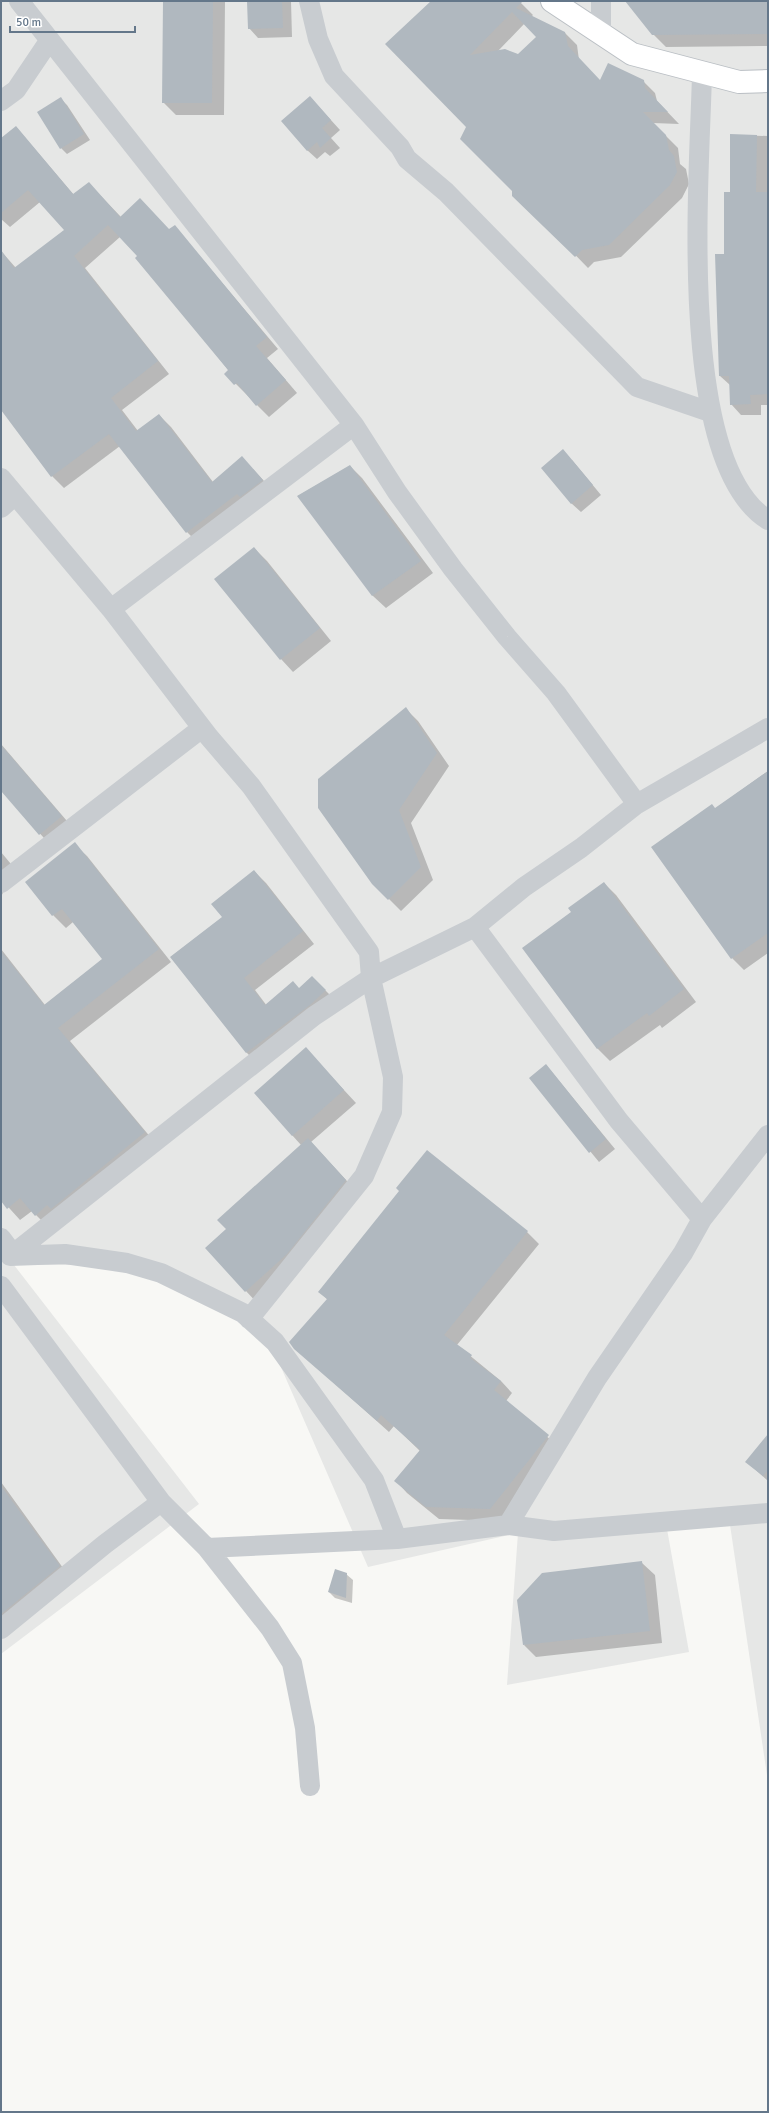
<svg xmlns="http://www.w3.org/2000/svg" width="769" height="2113" font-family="Signika,sans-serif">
<rect width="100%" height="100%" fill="#f8f8f5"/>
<path fill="#e6e7e6" d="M 1,1 L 768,1 L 768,1782 L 729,1518 L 667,1529 L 689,1652 L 507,1685 L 518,1533 L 368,1567 L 260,1319 L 130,1265 L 14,1265 L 199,1504 L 1,1654 Z"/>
<path fill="#0003" fill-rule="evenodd" d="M 164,1 L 225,1 L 224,115 L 176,115 L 163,102 Z
M 248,1 L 291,1 L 292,37 L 258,38 L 249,28 Z
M 432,1 L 519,1 L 533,15 L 531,17 L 565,33 L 577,45 L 579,60 L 600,81 L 643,81 L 655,93 L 657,101 L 679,124 L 653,123 L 678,148 L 680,164 L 686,169 L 689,184 L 682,198 L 621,257 L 594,262 L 588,268 L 513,191 L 467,127 ZM 525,23 L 537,37 L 518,56 L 498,51 Z
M 629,1 L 768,1 L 768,46 L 666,47 L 653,34 Z
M 310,97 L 340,130 L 331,138 L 340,148 L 330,156 L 325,152 L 317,159 L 307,150 Z
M 61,99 L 67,105 L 90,140 L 67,154 L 61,148 Z
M 16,127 L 74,195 L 101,196 L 121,217 L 170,230 L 175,227 L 278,349 L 267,358 L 297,393 L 269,417 L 226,374 L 229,371 L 138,256 L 120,237 L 85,268 L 169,374 L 122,410 L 138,431 L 159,415 L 171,427 L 213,482 L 253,469 L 274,492 L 199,544 L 187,532 L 120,446 L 64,488 L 52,476 L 1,408 L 1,251 L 16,268 L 65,230 L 40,202 L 10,227 L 1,219 L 1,139 Z
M 731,135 L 768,136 L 768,405 L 761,405 L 761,415 L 741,415 L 731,404 L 730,385 L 720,376 L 725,255 L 731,193 Z
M 572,460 L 601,495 L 581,512 L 571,503 Z
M 350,466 L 362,478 L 433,573 L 386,608 L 373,596 L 298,496 Z
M 254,548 L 267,561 L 331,641 L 293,672 L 281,659 Z
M 406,709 L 418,721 L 449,766 L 411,823 L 433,880 L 401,911 L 373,883 Z
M 1,744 L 73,828 L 52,847 L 1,790 Z
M 768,771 L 768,953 L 744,970 L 732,958 L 715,809 Z
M 74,844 L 87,856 L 171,962 L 70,1041 L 157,1145 L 48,1227 L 32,1211 L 20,1220 L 1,1199 L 1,949 L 45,1005 L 103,959 L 73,922 L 66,928 L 53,915 Z
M 1,852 L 20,875 L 6,886 L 1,897 Z
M 254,871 L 266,883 L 314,944 L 255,990 L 267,1006 L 299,989 L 312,977 L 337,1002 L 258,1064 L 247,1053 L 171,957 L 223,917 Z
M 604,883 L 616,895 L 696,1002 L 662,1028 L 660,1025 L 610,1061 L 598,1049 L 524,948 L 572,912 Z
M 306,1049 L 356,1103 L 311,1142 L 358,1193 L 258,1304 L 206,1248 L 227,1229 L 301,1145 L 292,1135 Z
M 546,1065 L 615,1149 L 599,1162 L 530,1078 Z
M 427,1152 L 527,1232 L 539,1244 L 457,1345 L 501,1381 L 512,1393 L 506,1401 L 560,1448 L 502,1521 L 439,1519 L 407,1493 L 396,1481 L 420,1451 L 394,1426 L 389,1432 L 295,1348 L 328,1300 L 320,1292 L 400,1191 Z
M 768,1446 L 768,1481 L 747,1462 Z
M 1,1482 L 71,1579 L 6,1632 L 1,1640 Z
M 642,1563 L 655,1575 L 662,1643 L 536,1657 L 524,1645 Z
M 346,1574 L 353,1580 L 352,1603 L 335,1598 L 329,1592 Z"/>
<path fill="#b0b8bf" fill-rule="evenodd" d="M 163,1 L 213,1 L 212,103 L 162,103 Z
M 247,1 L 282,1 L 283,28 L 248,29 Z
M 431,1 L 523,1 L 516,8 L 565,32 L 568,46 L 600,80 L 608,63 L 644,80 L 645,88 L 668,112 L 643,112 L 666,135 L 669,150 L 674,156 L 677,172 L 670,185 L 609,245 L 582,250 L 575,257 L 512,196 L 512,191 L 460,139 L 466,127 L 385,44 ZM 512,12 L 536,37 L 518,54 L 505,49 L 470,55 Z
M 625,1 L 768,1 L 768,34 L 652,35 Z
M 310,96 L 331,120 L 322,128 L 331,138 L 320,148 L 317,142 L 307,151 L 281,121 Z
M 61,97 L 84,134 L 60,149 L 37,112 Z
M 16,126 L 73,194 L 89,182 L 120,217 L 140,198 L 169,229 L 175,225 L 267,337 L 256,346 L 286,380 L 256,406 L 237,383 L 234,385 L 224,374 L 228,370 L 135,258 L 137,256 L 108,225 L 74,256 L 158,361 L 111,398 L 136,431 L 159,414 L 212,482 L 242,456 L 263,480 L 240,497 L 237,494 L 186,533 L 109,434 L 51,477 L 1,410 L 1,250 L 14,268 L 64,230 L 28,190 L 1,213 L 1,138 Z
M 730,134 L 757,135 L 756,192 L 768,192 L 768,394 L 750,395 L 751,404 L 730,405 L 729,376 L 719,376 L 715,254 L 724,254 L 724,192 L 730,192 Z
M 563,449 L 593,485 L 571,504 L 541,468 Z
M 350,465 L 421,561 L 372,596 L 297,496 Z
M 254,547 L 320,628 L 280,660 L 214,579 Z
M 406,707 L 437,753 L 399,810 L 421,867 L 388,900 L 372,884 L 318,808 L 318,779 Z
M 1,745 L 62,816 L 39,835 L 1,791 Z
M 768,771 L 768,933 L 731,959 L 651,847 L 712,804 L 715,808 Z
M 75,842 L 159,949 L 58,1028 L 145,1132 L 51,1209 L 47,1205 L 35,1216 L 20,1198 L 7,1209 L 1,1201 L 1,951 L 44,1005 L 102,959 L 62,909 L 52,916 L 25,882 Z
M 254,870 L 303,931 L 244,978 L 265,1005 L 293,981 L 299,988 L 312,976 L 326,990 L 310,1005 L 246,1053 L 170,957 L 222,917 L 211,904 Z
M 604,882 L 684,989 L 649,1016 L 647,1013 L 597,1049 L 522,948 L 571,912 L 568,908 Z
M 306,1047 L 344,1090 L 292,1136 L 254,1093 Z
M 546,1064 L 606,1139 L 589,1153 L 529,1078 Z
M 308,1138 L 346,1180 L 287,1254 L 245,1292 L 205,1248 L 226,1229 L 217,1220 Z
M 427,1150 L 528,1231 L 444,1335 L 472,1355 L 470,1358 L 501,1381 L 494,1390 L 549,1435 L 490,1509 L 426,1507 L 394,1481 L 420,1450 L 381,1415 L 377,1421 L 294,1349 L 289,1342 L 327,1299 L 318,1292 L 399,1191 L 396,1188 Z
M 768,1434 L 768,1470 L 763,1476 L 745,1462 Z
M 1,1486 L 60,1566 L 1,1614 Z
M 642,1561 L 650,1631 L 523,1645 L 517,1600 L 542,1573 Z
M 335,1569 L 347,1573 L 346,1598 L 328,1592 Z"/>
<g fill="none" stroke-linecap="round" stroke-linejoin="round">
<defs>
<path id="secondary" d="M 552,1 L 632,54 L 739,82 L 768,81"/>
</defs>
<use href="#secondary" stroke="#babfc4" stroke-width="24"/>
<path stroke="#c8ccd0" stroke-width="20" d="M 19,1 L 354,425 L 397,492 L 453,569 L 507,637 L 556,693 L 637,804
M 309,1 L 318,39 L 334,76 L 400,147 L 407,159 L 446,192 L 637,387 L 710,412
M 601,34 L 601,1
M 702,73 C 700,173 675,462 768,520
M 1,101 L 16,90 L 49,41
M 1,478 L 111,609 L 209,737 L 251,786 L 369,952 L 371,978 L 393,1077 L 392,1112 L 364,1176 L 249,1319
M 1,508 L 15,495
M 111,609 L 354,425
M 1,883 L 202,728
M 475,927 L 619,1121 L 702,1219
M 1,1238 L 13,1254 L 314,1016 L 371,978 L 475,927 L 524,887 L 581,848 L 637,804 L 768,728
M 10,1256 L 65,1254 L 127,1263 L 161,1273 L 243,1313 L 275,1342 L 374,1480 L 397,1539
M 1,1286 L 161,1502 L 207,1548 L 270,1628 L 292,1663 L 305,1728 L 310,1786
M 508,1525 L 597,1378 L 683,1253 L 702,1219 L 768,1135
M 207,1548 L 397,1539 L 508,1525 L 554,1531 L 768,1513
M 1,1629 L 105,1544 L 161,1502"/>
<use href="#secondary" stroke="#fff" stroke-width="22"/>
</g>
<rect width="769" height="2113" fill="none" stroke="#64778a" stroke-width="4"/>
<path d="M10 26v6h125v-6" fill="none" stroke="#64778a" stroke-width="2"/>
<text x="16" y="26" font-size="12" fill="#64778a" stroke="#ffffff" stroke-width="3" paint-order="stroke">50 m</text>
</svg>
